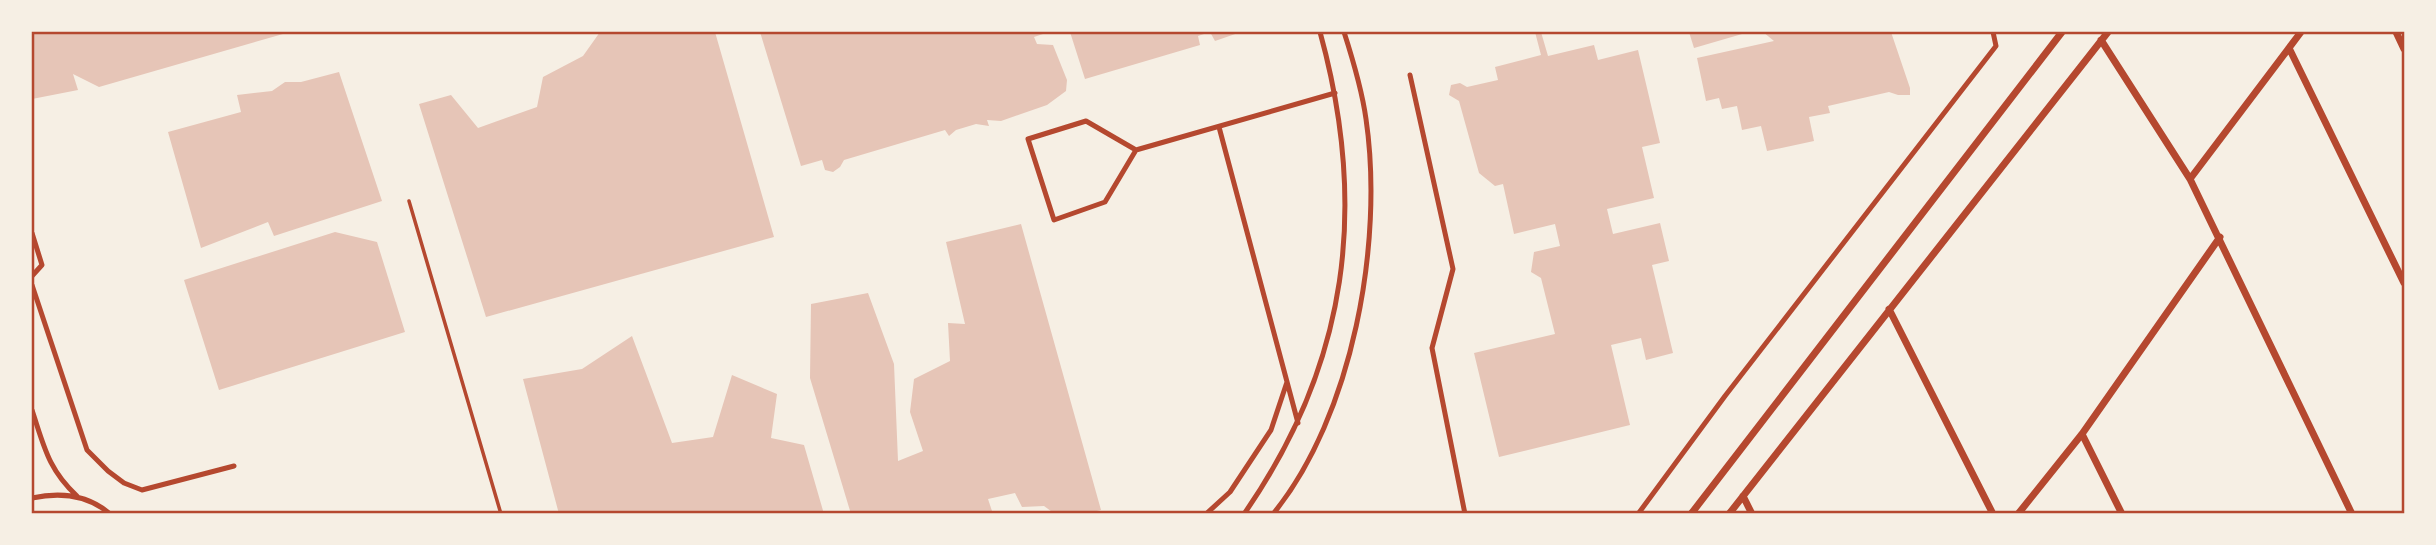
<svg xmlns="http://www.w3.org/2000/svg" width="2436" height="545" font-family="Commissioner,sans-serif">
<rect width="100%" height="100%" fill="#f6efe4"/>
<path fill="#e6c5b7" d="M 32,32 L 290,32 L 99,87 L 73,74 L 78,90 L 32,99 Z
M 600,32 L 715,32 L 774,237 L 486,317 L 419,104 L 451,95 L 478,128 L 537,107 L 543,77 L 583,56 Z
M 760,32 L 1049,32 L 1034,37 L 1037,44 L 1053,45 L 1067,80 L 1066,91 L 1047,105 L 1001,121 L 987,120 L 989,126 L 976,124 L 956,130 L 949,136 L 945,130 L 844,160 L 840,167 L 833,172 L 825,170 L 822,160 L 801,166 Z
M 1070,32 L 1241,32 L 1215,41 L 1210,32 L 1198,36 L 1200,45 L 1085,79 Z
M 1535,32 L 1541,32 L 1548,56 L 1594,45 L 1598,60 L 1638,50 L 1660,143 L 1642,147 L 1654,198 L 1607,209 L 1613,234 L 1660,223 L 1669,261 L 1652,265 L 1673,353 L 1646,360 L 1641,338 L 1611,345 L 1630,425 L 1499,457 L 1474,353 L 1555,334 L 1541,278 L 1531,272 L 1534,252 L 1560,246 L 1555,224 L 1514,234 L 1503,184 L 1495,186 L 1479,173 L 1459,101 L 1449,95 L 1451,85 L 1460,83 L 1467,87 L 1498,80 L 1495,67 L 1541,55 Z
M 1689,32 L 1749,32 L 1694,48 Z
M 1763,32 L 1891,32 L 1910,88 L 1910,95 L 1898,95 L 1889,92 L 1828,106 L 1830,113 L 1809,117 L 1814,141 L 1767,151 L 1761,126 L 1742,130 L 1737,106 L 1722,109 L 1719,98 L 1706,101 L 1697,58 L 1774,41 Z
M 339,72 L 382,201 L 274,236 L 268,222 L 201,248 L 168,132 L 241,112 L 237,95 L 272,91 L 285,82 L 301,82 Z
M 1021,224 L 1101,510 L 1084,514 L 1055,514 L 1044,506 L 1022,507 L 1015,493 L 988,499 L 993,514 L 851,514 L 810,378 L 811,304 L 868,293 L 894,364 L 898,461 L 923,451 L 910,412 L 914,379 L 950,361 L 948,323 L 965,324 L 946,242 Z
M 335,232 L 377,242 L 405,332 L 219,390 L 184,280 Z
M 632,336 L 672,443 L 713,437 L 732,375 L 777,394 L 771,438 L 804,445 L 824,514 L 559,514 L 523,379 L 582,369 Z"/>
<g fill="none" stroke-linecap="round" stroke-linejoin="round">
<path stroke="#b5482f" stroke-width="3.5" d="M 409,201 L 501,514"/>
<path stroke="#b5482f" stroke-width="5" d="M 1410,75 L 1453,269 L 1432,348 L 1465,514
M 1219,127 L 1298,423
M 1136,150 L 1105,202 L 1054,220 L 1028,139 L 1086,121 L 1136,150 L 1335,93
M 32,233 L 42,265 L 32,276
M 32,285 L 87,450 L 108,471 L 124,483 L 142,490 L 234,466
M 32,410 C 44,446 48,469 77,496
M 32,498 C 60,492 87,494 110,514
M 1206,514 L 1230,492 L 1271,430 L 1287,382
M 1244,514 C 1349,363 1368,206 1320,32
M 1273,514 C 1353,416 1384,242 1366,119 C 1362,90 1353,60 1344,32
M 1638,514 L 1725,396 L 1996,46 L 1993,32"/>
<path stroke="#b5482f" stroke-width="7" d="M 2396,32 L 2404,49
M 2101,40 L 2190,179 L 2352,514
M 2289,48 L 2404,283
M 2190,179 L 2301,32
M 1889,309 L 1993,514
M 2082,434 L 2122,514
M 1743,496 L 1752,514
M 1691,514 L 2062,32
M 1729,514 L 2108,32
M 2018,514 L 2082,434 L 2220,237"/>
</g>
<rect width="2436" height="545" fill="none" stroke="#f6efe4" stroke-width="66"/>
<rect x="33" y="33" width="2370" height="479" fill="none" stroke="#b5482f" stroke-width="2.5"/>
</svg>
